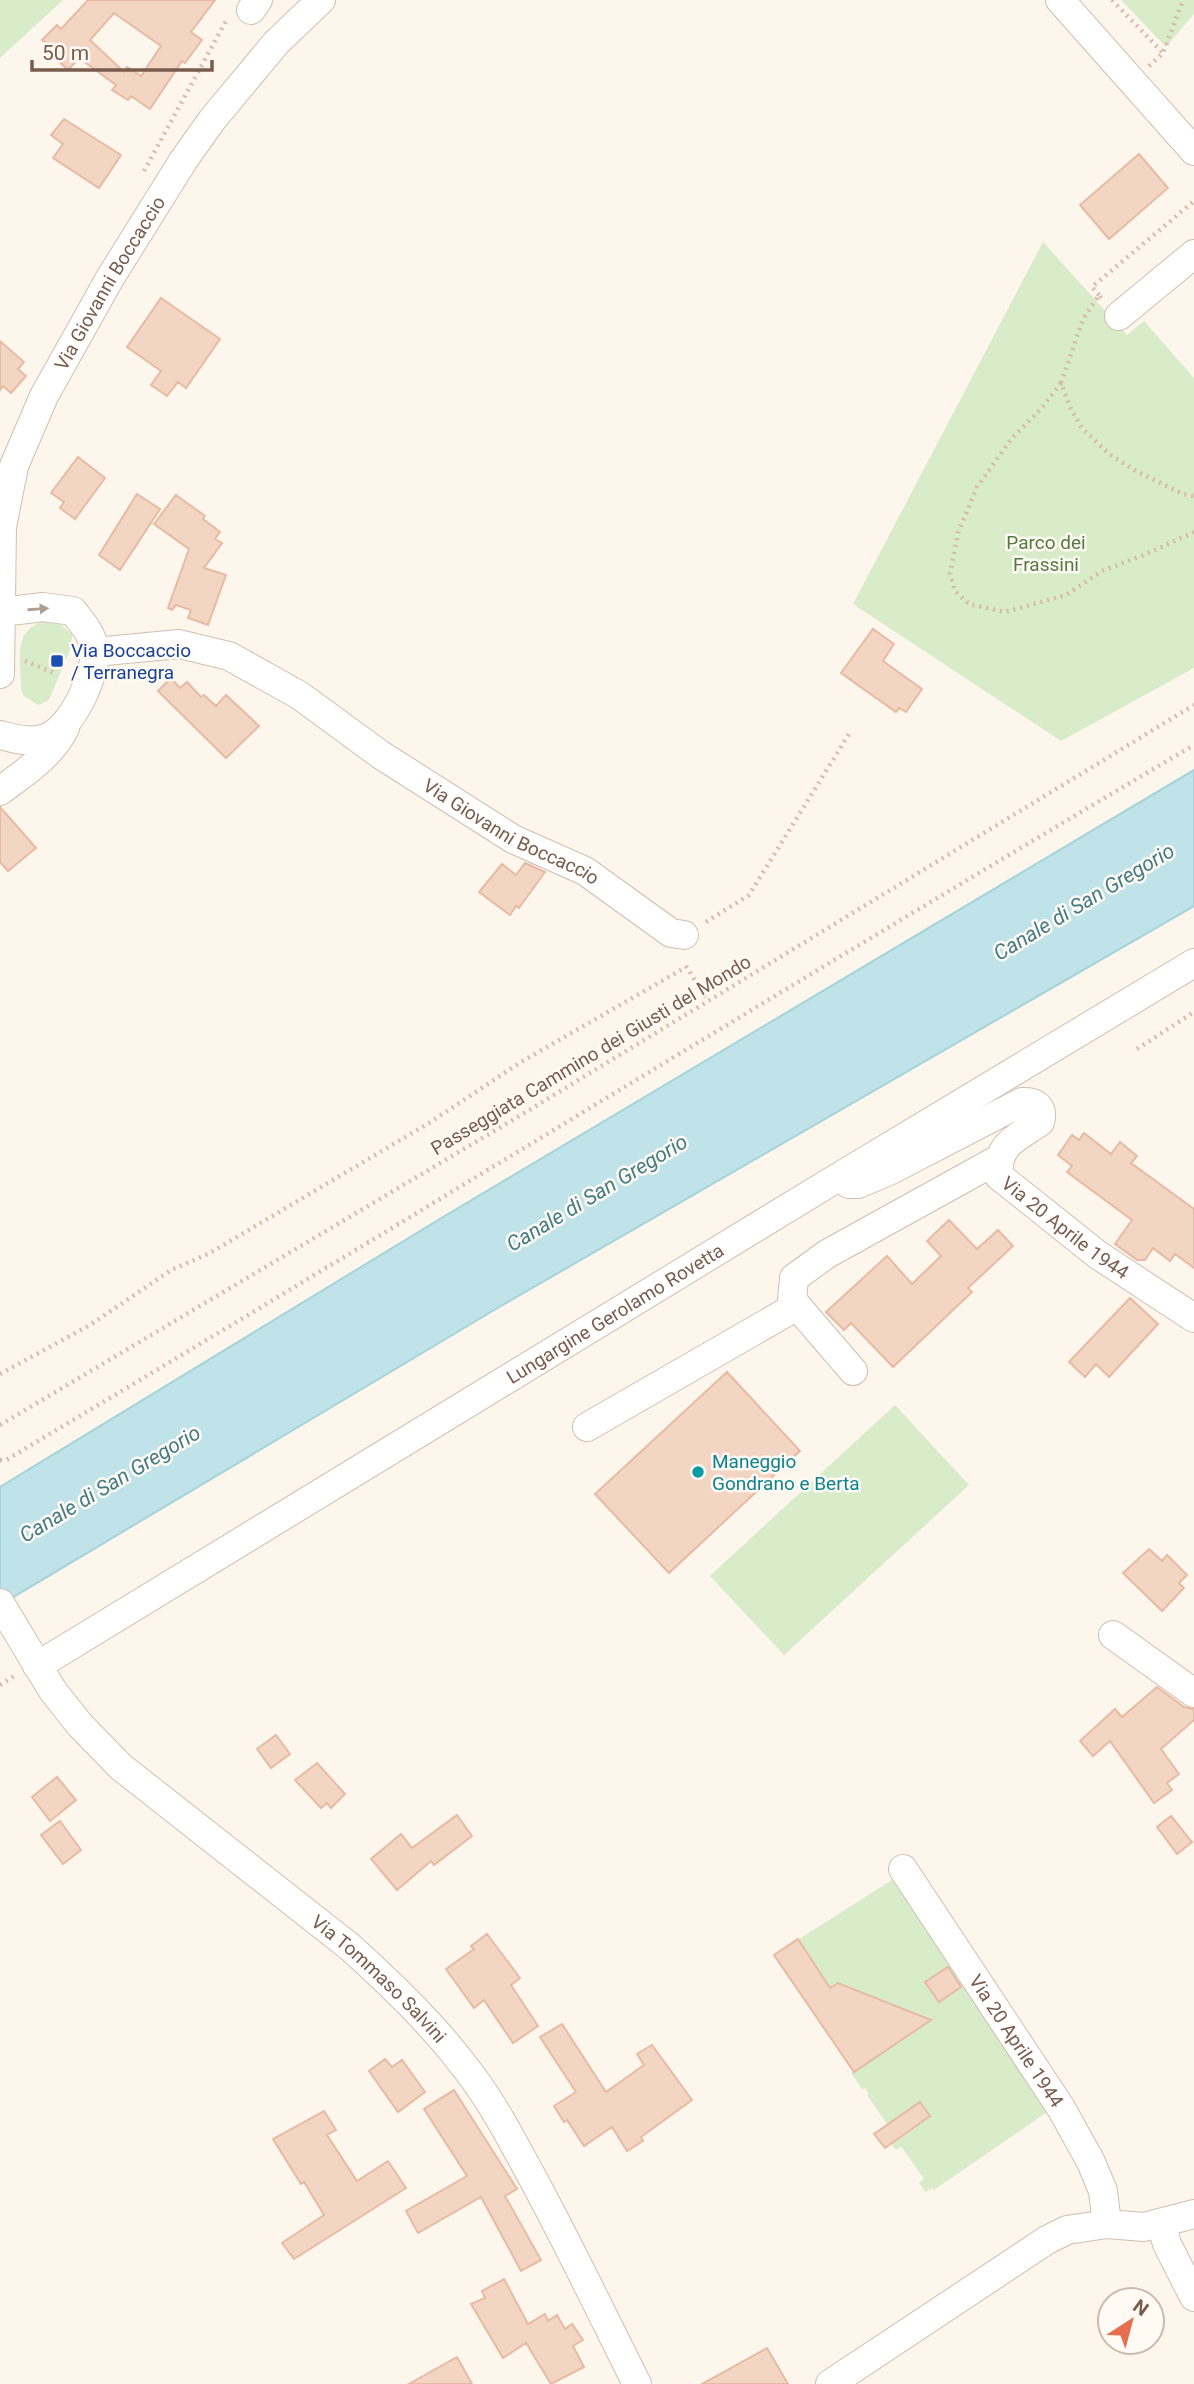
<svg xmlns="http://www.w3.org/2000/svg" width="1194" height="2384" font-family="Roboto,sans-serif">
<rect width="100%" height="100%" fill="#fdf6ec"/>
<path fill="#d8ecc9" d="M 0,0 L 63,0 L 0,58 Z
M 1121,0 L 1194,0 L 1194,14 L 1166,47 Z
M 1043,242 L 1127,335 L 1144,321 L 1194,378 L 1194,668 L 1061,741 L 853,604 Z
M 49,620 L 57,621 L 72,634 L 72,645 L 49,700 L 38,705 L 24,696 L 21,690 C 21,659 11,628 49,620 Z
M 895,1405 L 969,1485 L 784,1655 L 710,1576 Z
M 892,1880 L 954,1963 L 1053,2108 L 934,2190 L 932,2188 L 926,2192 L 919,2183 L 924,2179 L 903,2149 L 901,2147 L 896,2150 L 891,2144 L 885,2148 L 874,2134 L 887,2124 L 867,2095 L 869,2094 L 865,2088 L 862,2089 L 851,2073 L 853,2071 L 852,2069 L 774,1955 Z"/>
<path fill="#bfe3e8" stroke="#a5d3da" stroke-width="2" d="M 1194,770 L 1194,906 L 501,1306 L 0,1605 L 0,1487 L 443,1217 Z"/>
<path fill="#f3d5c3" stroke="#e6bba3" stroke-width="2" fill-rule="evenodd" d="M 88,0 L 215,0 L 191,32 L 202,40 L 185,63 L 182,61 L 150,109 L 131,96 L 128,100 L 112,90 L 116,85 L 79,58 L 68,70 L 44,47 L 47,44 L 42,40 L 57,25 L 61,29 ZM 114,13 L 161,46 L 141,76 L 127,67 L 124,72 L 90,40 Z
M 64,119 L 121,155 L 99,188 L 53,158 L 63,144 L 51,135 Z
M 1139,154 L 1168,188 L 1109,239 L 1080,205 Z
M 161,298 L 220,339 L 186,388 L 178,382 L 167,396 L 151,385 L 161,371 L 127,347 Z
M 0,341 L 24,362 L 18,369 L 26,376 L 11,393 L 3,386 L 0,390 Z
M 78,457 L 105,478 L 75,519 L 60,508 L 64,502 L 51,493 Z
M 137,494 L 160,509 L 120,570 L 99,555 Z
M 176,495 L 205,516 L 203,519 L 220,532 L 215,539 L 222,543 L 204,568 L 226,575 L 208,625 L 188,618 L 191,610 L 176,605 L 172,610 L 168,608 L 189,549 L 154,524 Z
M 873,629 L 894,644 L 883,661 L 922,689 L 906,712 L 899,708 L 896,712 L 841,673 Z
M 171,678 L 180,688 L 187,682 L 201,697 L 204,695 L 216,706 L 226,695 L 259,726 L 226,758 L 158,691 Z
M 0,807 L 36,848 L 8,871 L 0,862 Z
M 525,863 L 545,872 L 519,908 L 516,906 L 510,915 L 479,892 L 502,864 L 516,875 Z
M 1084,1133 L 1111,1154 L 1120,1142 L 1137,1156 L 1131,1163 L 1194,1209 L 1194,1268 L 1175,1254 L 1170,1261 L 1153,1248 L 1145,1260 L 1137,1260 L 1115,1244 L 1132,1220 L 1067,1172 L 1072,1166 L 1058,1155 L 1072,1135 L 1079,1140 Z
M 949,1220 L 977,1249 L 998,1230 L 1013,1246 L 968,1288 L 972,1292 L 893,1367 L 851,1323 L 844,1330 L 826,1312 L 887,1256 L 912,1284 L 941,1256 L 927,1241 Z
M 1130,1298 L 1158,1324 L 1109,1377 L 1096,1364 L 1085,1377 L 1069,1362 Z
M 727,1372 L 800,1451 L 669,1573 L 595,1494 Z
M 1149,1549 L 1162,1561 L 1167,1555 L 1187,1575 L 1179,1583 L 1184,1588 L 1162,1611 L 1123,1573 Z
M 1157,1687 L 1184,1707 L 1194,1709 L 1194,1720 L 1161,1749 L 1179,1774 L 1167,1783 L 1172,1790 L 1154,1803 L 1110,1741 L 1093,1756 L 1080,1741 L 1115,1709 L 1122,1717 Z
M 276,1735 L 290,1754 L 271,1768 L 257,1749 Z
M 317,1763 L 345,1794 L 331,1808 L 327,1803 L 321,1808 L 295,1780 Z
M 57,1777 L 76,1800 L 50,1821 L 32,1797 Z
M 457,1815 L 472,1836 L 434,1865 L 431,1861 L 397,1890 L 371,1859 L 401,1834 L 412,1848 Z
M 1171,1816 L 1192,1842 L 1177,1854 L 1157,1827 Z
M 60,1821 L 81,1850 L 63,1864 L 41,1835 Z
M 487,1934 L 520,1978 L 511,1985 L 538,2026 L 513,2043 L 484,2000 L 474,2008 L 446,1969 L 474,1949 L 471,1946 Z
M 798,1939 L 830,1988 L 838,1983 L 931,2020 L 854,2072 L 774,1955 Z
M 948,1967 L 961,1987 L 939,2002 L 925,1982 Z
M 562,2024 L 606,2092 L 644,2065 L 637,2054 L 652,2045 L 692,2100 L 641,2137 L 643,2141 L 627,2151 L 612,2127 L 584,2146 L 567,2120 L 564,2122 L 554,2106 L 576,2092 L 540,2037 Z
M 385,2059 L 392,2067 L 402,2060 L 425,2092 L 398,2112 L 369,2071 Z
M 454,2090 L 517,2189 L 505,2196 L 541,2260 L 521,2271 L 481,2197 L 418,2233 L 406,2211 L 467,2176 L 424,2109 Z
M 920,2102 L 930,2116 L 885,2148 L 874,2134 Z
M 324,2111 L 336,2130 L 327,2135 L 357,2181 L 388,2161 L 406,2188 L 294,2259 L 282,2243 L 324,2215 L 304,2182 L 301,2184 L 273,2139 Z
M 504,2279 L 528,2324 L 545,2314 L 548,2321 L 557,2315 L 565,2329 L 572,2324 L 583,2340 L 573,2346 L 584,2367 L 551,2384 L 526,2343 L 503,2358 L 471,2304 L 485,2298 L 482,2291 Z
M 767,2348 L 788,2384 L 702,2384 L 758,2353 Z
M 457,2357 L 472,2384 L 409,2384 Z"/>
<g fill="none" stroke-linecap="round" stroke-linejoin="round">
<defs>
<g id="minor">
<path d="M 1060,0 L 1194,151"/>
<path d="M 251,10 L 258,0"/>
<path d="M 1119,316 L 1194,254"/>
<path id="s1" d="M 95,652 L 179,644 L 229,656 L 299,695 L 381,755 L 513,839 L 585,871 L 671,933 L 684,935"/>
<path id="s2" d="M 0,674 L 2,527 L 14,466 L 44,396 L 110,278 L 183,161 L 212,120 L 276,43 L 321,0"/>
<path d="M 0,735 C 16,739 32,744 48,737 C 72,727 98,673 94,648 C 92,633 82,623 73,611 L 43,607 L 2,612"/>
<path d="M 0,791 C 24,773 52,755 65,728"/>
<path id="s3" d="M 849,1184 L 858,1184 L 891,1170 L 1022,1102 C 1036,1101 1044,1107 1040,1122 C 1017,1138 996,1144 999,1176 L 1098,1255 L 1194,1318"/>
<path d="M 853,1371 L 792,1300 L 794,1278 L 827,1254 L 997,1160"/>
<path d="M 587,1427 L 797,1306"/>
<path id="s4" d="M 0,1603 L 53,1691 L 80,1725 L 121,1767 L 350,1947 C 395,1988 438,2029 474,2079 C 496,2109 513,2142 531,2175 C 568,2243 602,2314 637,2384"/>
<path d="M 1113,1635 L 1194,1693"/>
<path id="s5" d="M 37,1666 L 827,1184 L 1194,963"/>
<path id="s6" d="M 903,1869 L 1061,2108 L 1091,2162 L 1103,2191 L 1107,2224"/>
<path d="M 1161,2223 L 1167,2244 L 1194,2297"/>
<path d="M 830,2384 L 1047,2240 L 1067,2230 L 1107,2224 L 1144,2227 L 1194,2214"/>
</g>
</defs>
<use href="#minor" stroke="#d1beb0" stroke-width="30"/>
<path stroke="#d9b8a5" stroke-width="4.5" stroke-dasharray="2 5" stroke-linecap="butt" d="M 1112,0 L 1163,53
M 1149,66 L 1163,53 L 1183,0
M 144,171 L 227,19
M 1099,295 L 1092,287 L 1194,201
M 1101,298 L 1099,295 L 1083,319 L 1061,383 L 1071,409 L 1082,428 L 1109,454 L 1136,471 L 1183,494 L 1194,496
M 1061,383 L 1040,410 L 1012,438 L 977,487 L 958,533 L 950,574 L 955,591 L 969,604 L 1005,612 L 1066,595 L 1102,571 L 1144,555 L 1194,532
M 25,661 L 57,674
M 706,922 L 749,895 L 849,734
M 686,966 L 708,1001
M 1137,1049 L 1194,1012
M 0,1374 L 90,1325 L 171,1270 L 210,1253 L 429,1123 L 521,1062 L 686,967
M 0,1425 L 526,1112 L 1194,705
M 0,1460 L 6,1460 C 403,1224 796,980 1194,745
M 0,1685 L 14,1676"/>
<use href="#minor" stroke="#fff" stroke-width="28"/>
</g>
<defs><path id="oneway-solid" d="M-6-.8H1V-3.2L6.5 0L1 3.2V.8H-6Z" transform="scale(1.75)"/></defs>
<use fill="#af9d94" href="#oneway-solid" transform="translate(38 609) rotate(-4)"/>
<rect fill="#1a4fb4" stroke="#fffaf3" stroke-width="2.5" x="50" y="654" width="14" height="14" rx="3.5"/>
<circle fill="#0f9aa8" stroke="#fffaf3" stroke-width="2.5" cx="698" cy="1472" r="7"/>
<g text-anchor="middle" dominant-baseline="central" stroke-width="5" stroke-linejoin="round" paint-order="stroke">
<g font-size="19" fill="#7a5c4d" stroke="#fffaf3">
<text stroke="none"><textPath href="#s2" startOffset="416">Via Giovanni Boccaccio</textPath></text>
<text stroke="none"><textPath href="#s1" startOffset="469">Via Giovanni Boccaccio</textPath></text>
<text transform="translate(591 1055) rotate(-31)">Passeggiata Cammino dei Giusti del Mondo</text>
<text stroke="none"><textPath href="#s3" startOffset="383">Via 20 Aprile 1944</textPath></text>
<text stroke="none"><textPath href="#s5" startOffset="677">Lungargine Gerolamo Rovetta</textPath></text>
<text stroke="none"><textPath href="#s4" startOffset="539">Via Tommaso Salvini</textPath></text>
<text stroke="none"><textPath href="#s6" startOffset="206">Via 20 Aprile 1944</textPath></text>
</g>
<g font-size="19" fill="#537a41" stroke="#fffaf3">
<text x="1046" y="542">Parco dei<tspan x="1046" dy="22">Frassini</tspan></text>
</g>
<g font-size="19" fill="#164399" stroke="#fffaf3" text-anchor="start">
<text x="71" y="650">Via Boccaccio<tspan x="71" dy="22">/ Terranegra</tspan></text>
</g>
<g font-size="19" fill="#0d838f" stroke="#fffaf3" text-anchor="start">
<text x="712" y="1461">Maneggio<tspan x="712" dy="22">Gondrano e Berta</tspan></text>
</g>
<g font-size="21" font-style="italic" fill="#437c86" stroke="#fffaf3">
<text transform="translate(1084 902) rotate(-31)">Canale di San Gregorio</text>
<text transform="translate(597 1193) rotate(-31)">Canale di San Gregorio</text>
<text transform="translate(110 1484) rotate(-31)">Canale di San Gregorio</text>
</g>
</g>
<g transform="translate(1131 2321) rotate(36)"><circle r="33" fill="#fffaf3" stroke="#cabbb1" stroke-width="2"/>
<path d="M0-5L12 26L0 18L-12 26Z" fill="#e76f51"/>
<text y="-10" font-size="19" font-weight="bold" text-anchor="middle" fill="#7a5c4d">N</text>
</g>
<path d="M32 60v10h180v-10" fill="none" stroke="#7a5c4d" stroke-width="3.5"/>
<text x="42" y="60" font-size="21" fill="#7a5c4d" stroke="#fffaf3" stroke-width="5" paint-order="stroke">50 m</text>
</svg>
